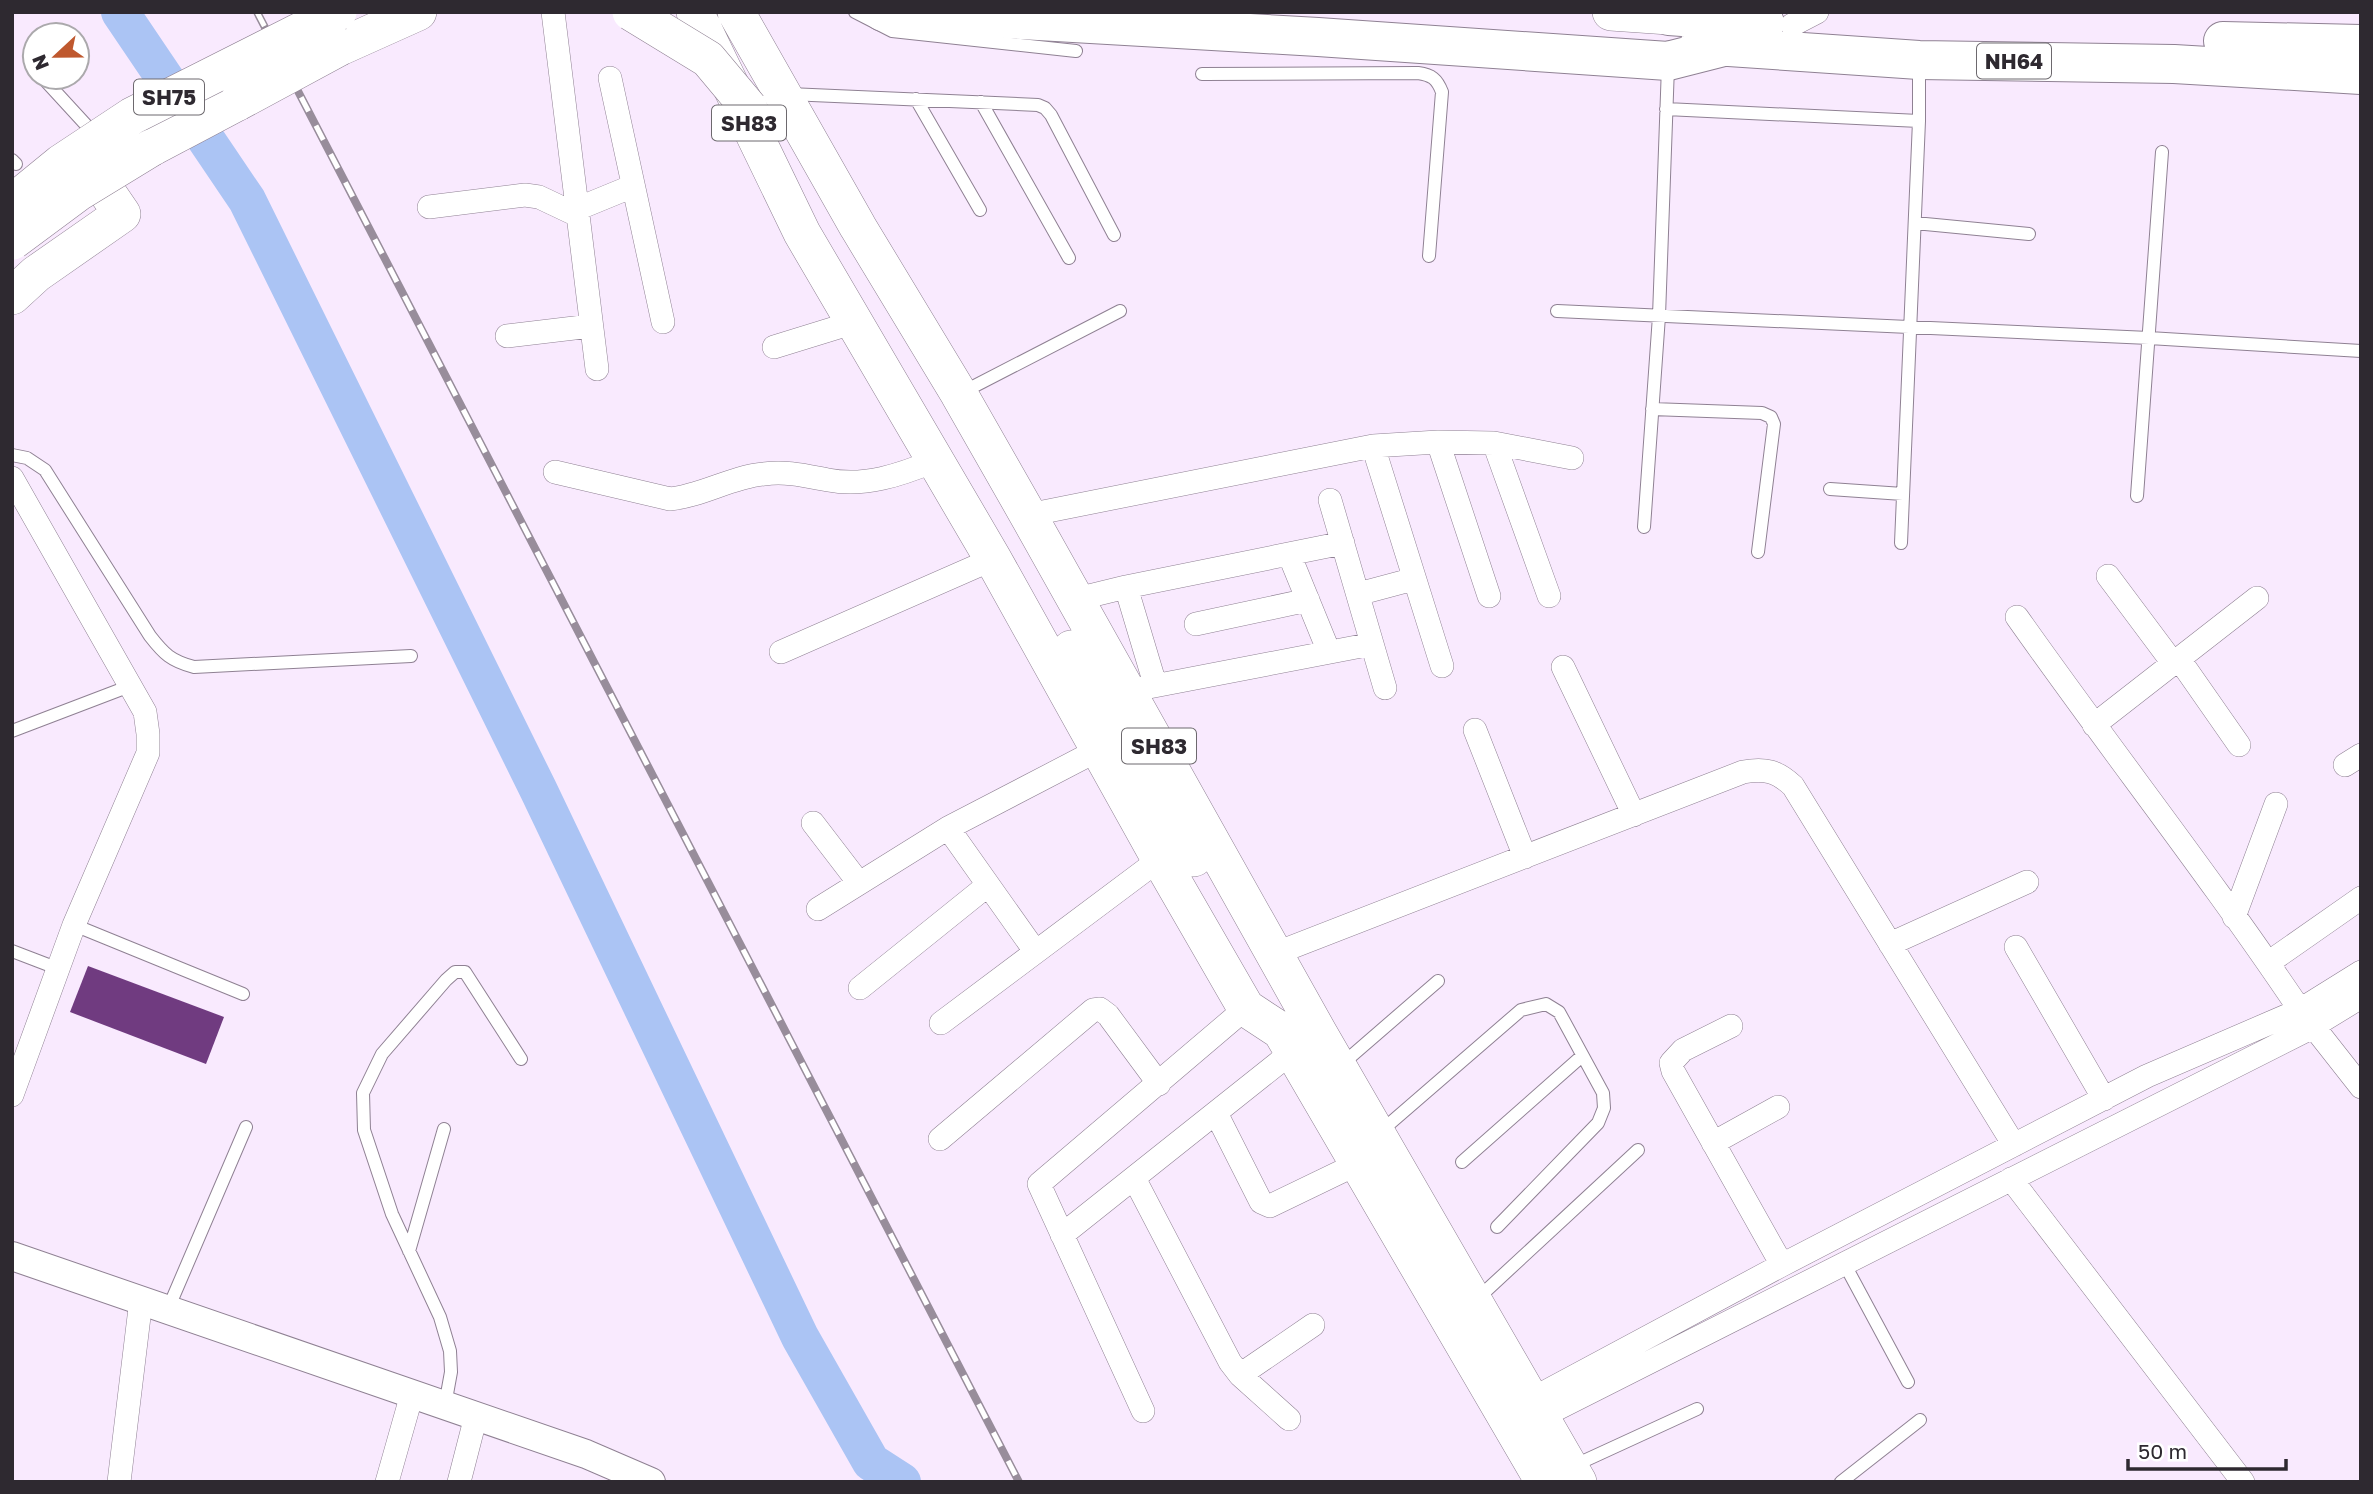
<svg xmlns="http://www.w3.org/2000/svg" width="2373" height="1494" font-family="'Golos Text',sans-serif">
<rect width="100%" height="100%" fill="#f9eafe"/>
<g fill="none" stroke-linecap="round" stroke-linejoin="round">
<path stroke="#abc4f4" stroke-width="38" d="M 120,12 L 247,200 L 538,789 L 800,1337 L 871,1462 L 902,1482"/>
</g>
<path fill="#703b80" d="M 88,966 L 224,1017 L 206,1064 L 70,1012 Z"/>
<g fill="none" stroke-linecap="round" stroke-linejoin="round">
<defs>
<path id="service" d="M 855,12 L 892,31 L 1076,51
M 32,66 L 35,69
M 1202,74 L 1418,73 C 1432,75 1437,79 1442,92 L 1429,256
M 42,77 L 87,126
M 789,94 L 1038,105 L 1045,108 L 1051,115 L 1114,235
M 916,99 L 980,210
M 981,102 L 1069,258
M 1666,109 L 1919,121
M 12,160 L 16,164
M 1915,223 L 2029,234
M 1557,311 L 2149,338 L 2361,351
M 961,393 L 1120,311
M 1652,409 L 1762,413 L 1771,417 L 1774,424 L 1758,552
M 12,455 L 27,458 L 45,470 L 150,636 C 164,654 171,661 194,667 L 411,656
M 1830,489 L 1903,494
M 2137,496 L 2162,152
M 1644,527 L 1659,316 L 1668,66
M 1901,543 L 1919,121 L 1919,64
M 12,731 L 130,686
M 74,925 L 243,994
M 12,951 L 59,969
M 1341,1065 L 1438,981
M 1380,1132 L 1521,1010 L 1546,1004 L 1559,1012 L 1603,1093 L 1604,1108 L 1598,1123 L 1497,1227
M 1462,1162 L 1582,1056
M 409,1251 L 444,1129
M 1844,1263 L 1908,1382
M 1476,1300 L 1638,1150
M 168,1309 L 246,1127
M 445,1405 L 451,1372 L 450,1351 L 440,1317 L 392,1214 L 364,1130 L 363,1093 L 382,1054 L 446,980 L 455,972 L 465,972 L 521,1059
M 1573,1466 L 1697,1409
M 1841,1482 L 1920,1420"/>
<path id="minor" d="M 553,12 L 597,369
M 1792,25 L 1817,12
M 610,78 L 663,322
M 429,207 L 525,195 L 539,197 L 577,215
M 577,209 L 633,186
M 507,336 L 591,326
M 774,347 L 855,322
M 1438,442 L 1489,596
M 1494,443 L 1549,596
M 1373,446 L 1442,666
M 555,472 L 670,499 C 702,496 731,477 764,474 C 787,471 806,476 828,480 C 865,487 900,475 934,461
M 12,478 L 145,712 L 148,734 L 148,753 L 74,925 L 12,1095
M 1330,500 L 1385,688
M 1028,515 L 1373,446 L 1438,442 L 1494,443 L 1572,458
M 1289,554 L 1329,652
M 2108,576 L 2173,663
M 1126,587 L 1155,684
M 1358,594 L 1414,579
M 1077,599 L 1126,587 L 1343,543
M 2017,617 C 2110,749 2210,876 2300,1010
M 1196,624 L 1308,600
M 781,652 L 993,559
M 2179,659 L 2239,745
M 1563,667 L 1634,815
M 1128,691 L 1372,644
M 2094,725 L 2257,598
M 1475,730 L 1525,857
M 2345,765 L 2361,755
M 813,823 L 859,883
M 948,828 L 1035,951
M 818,909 L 948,828 L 1098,750
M 2234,917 L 2276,804
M 1890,944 L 2027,882
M 2016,947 L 2104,1099
M 1274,954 L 1743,772 C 1765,768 1777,771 1793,786 L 2014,1145
M 2268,963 L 2361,898
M 860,988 L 988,885
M 941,1023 L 1160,859
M 1731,1026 L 1683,1050 L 1671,1063 L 1673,1071 L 1782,1265
M 2313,1026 L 2361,1087
M 1216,1113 L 1261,1202 L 1270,1206 L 1357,1164
M 940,1139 L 1093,1010 L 1100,1009 L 1108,1015 L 1159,1084
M 1713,1143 L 1778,1107
M 1134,1178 L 1230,1362 L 1240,1375 L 1289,1419
M 2011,1179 L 2243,1482
M 1062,1235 L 1292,1052
M 1240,1375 L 1313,1325
M 1519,1406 L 1782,1265 L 2147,1076 L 2300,1010 L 2361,972
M 1143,1411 L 1039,1184 L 1246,1008
M 1529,1423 L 2307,1030 L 2361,997
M 119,1482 L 141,1300
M 387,1482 L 412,1394
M 459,1482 L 476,1416"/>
<path id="tertiary" d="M 12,1256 L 586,1454 L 651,1482"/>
<path id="primary" d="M 695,12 L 802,233 L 993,559 L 1160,859 L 1246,1008 L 1281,1031 L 1544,1482
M 736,12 L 858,227 L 959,394 L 1028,515 L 1318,1032 L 1578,1482
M 1611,12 L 1669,16
M 340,47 L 418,12
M 151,148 L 238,102
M 12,296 L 36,274 L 122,214 L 81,154
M 1071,649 L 1194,858"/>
<path id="trunk" d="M 883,12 L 1318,37 L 1668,61 L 1723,47
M 1669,16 L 1765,23
M 2223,41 L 2361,44
M 1699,45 L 1919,60 L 2174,64 L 2361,75"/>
</defs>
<use href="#service" stroke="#8f8193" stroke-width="14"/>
<use href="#minor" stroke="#8f8193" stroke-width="24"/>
<use href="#tertiary" stroke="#8f8193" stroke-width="30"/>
<use href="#primary" stroke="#8f8193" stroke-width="38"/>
<use href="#trunk" stroke="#8f8193" stroke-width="40"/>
<use href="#service" stroke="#fff" stroke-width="12"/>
<use href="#minor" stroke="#fff" stroke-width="23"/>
<use href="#tertiary" stroke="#fff" stroke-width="28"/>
<use href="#primary" stroke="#fff" stroke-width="37"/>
<use href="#trunk" stroke="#fff" stroke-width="38"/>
<defs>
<path id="rail" d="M 257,12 L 1019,1482"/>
</defs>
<use href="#rail" stroke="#988d9b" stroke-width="8"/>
<use href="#rail" stroke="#fff" stroke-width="5" stroke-dasharray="16" stroke-linecap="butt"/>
<defs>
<path id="primary-bridge" d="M 631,12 L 708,59 L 749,108
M 238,102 L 340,47
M 12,203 L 61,163 L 132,116 L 338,12
M 13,241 L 79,192 L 151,148"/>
</defs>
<use href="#primary-bridge" stroke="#8f8193" stroke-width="38" stroke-linecap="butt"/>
<use href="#primary-bridge" stroke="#fff" stroke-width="37"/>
</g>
<g text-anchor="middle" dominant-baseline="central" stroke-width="7" stroke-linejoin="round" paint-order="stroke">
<g fill="#fff" stroke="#6d696e" stroke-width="2">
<rect x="1977" y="43.5" width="74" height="35" rx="5"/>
<rect x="134" y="79.5" width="70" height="35" rx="5"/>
<rect x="712" y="105.5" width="74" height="35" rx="5"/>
<rect x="1122" y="728.5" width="74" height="35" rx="5"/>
</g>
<g font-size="21" font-weight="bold" fill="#2e2930">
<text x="2014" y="61">NH64</text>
<text x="169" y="97">SH75</text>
<text x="749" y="123">SH83</text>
<text x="1159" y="746">SH83</text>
</g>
</g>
<rect width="2373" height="1494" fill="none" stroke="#2e2930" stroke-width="28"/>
<g transform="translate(56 56) rotate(248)"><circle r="33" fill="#ffffff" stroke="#aba9ac" stroke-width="2"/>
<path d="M0-5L12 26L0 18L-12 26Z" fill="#bf582e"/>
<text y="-10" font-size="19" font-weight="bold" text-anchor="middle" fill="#2e2930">N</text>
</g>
<path d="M2128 1459v10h158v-10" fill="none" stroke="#2e2930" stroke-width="3.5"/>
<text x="2138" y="1459" font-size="21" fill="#2e2930" stroke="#ffffff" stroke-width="5" paint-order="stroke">50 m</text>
</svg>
